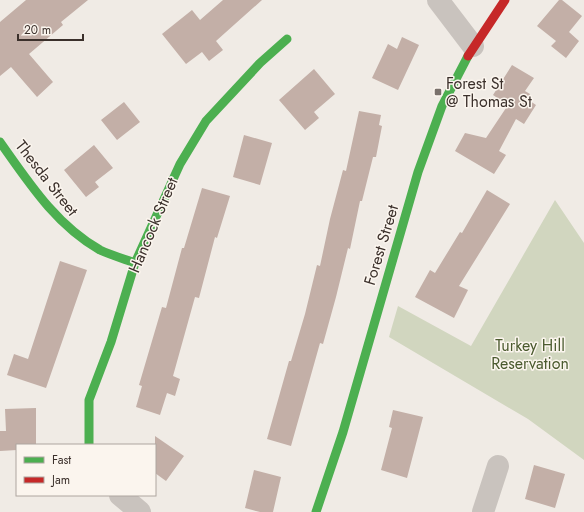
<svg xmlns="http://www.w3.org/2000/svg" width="584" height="512" font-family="Jost,sans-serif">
<rect width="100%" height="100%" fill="#f0ebe5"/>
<path fill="#d1d6bf" d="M 555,200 L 584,243 L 584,460 L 528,419 L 389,337 L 398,306 L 471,346 Z"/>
<path fill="#c3afa7" d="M 26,0 L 88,0 L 61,22 L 63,25 L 29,54 L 53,82 L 37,97 L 11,67 L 0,76 L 0,22 Z
M 223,0 L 262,0 L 216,41 L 223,50 L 209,61 L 202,52 L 186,64 L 162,34 L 192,10 L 200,20 Z
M 559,0 L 562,0 L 582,16 L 569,32 L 579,41 L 566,58 L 551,46 L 556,41 L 537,26 Z
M 402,37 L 419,45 L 398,90 L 372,78 L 388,44 L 397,49 Z
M 512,65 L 534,78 L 525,91 L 530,94 L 527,99 L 536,105 L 524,124 L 516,119 L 499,151 L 506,155 L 494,174 L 455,151 L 465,133 L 486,138 L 508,105 L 493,95 Z
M 314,69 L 335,94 L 314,112 L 319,118 L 305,130 L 279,100 Z
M 124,102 L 140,122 L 117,140 L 101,120 Z
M 359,111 L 381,115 L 379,125 L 382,126 L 376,157 L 373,157 L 362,201 L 360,201 L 350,249 L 348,248 L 336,297 L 323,344 L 320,343 L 291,446 L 267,439 L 289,361 L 291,361 L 305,314 L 317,265 L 320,266 L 330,219 L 343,170 L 346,171 Z
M 244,135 L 272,143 L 260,185 L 233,177 Z
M 94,145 L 113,168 L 95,182 L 99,187 L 86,197 L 64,170 Z
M 202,188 L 230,196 L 217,238 L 215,237 L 199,298 L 195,297 L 173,376 L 180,379 L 175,396 L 167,393 L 160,415 L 136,407 L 142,386 L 139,385 L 162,307 L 166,308 L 182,248 L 184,248 Z
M 487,190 L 510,204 L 459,286 L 468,290 L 454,318 L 415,297 L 430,270 L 435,273 L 460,232 L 462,233 Z
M 60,261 L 87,270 L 46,388 L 7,375 L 14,354 L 28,359 Z
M 36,408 L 36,445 L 17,445 L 17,450 L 0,451 L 0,431 L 6,431 L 5,409 Z
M 393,410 L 423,417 L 407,478 L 381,470 L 392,428 L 389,427 Z
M 155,436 L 184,456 L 166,481 L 155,473 Z
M 534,465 L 565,474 L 555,508 L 525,499 Z
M 254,470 L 281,477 L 273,512 L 260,512 L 245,508 Z"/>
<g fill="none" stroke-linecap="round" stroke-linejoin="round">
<path stroke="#c9c3be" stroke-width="22" d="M 438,0 L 473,46
M 120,495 L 140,512
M 483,512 L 498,466"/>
<path stroke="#4caf50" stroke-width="9" d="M 0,142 C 29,183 56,225 100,250 C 111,255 124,259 135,263
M 89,445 L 89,400 L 111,342 L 135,263 L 180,164 L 206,121 L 260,63 L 287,39
M 316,512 L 343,432 L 418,172 L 442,106 L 468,56"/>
<path stroke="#c62828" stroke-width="9" d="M 468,56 L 505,0"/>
</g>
<rect fill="#7a716c" stroke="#fbf5ee" stroke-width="1.5" x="434" y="88" width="8" height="8" rx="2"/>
<g text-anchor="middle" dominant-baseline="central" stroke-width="3" stroke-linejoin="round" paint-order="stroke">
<g font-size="16" fill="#3b302b" stroke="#fbf5ee" text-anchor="start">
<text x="446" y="83">Forest St<tspan x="446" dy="18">@ Thomas St</tspan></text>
</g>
<g font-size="16" fill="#3b302b" stroke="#fbf5ee">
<text transform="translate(47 178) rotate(52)">Thesda Street</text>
<text transform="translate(153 225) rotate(-67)">Hancock Street</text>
<text transform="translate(381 245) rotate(-73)">Forest Street</text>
</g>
<g font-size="16" fill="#4a5a2e" stroke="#fbf5ee">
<text x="530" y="345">Turkey Hill<tspan x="530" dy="18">Reservation</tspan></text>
</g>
</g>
<rect x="16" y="444" width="140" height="52" fill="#fbf5ee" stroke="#aea6a0"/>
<rect x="24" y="457" width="20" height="6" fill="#4caf50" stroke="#aea6a0"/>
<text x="52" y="464" font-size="12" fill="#3b302b">Fast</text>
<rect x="24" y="477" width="20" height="6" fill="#c62828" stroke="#aea6a0"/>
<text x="52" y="484" font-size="12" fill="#3b302b">Jam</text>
<path d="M18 34v6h65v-6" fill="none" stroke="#3b302b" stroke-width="2"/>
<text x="24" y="34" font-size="12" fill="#3b302b" stroke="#fbf5ee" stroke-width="3" paint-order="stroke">20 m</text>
</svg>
